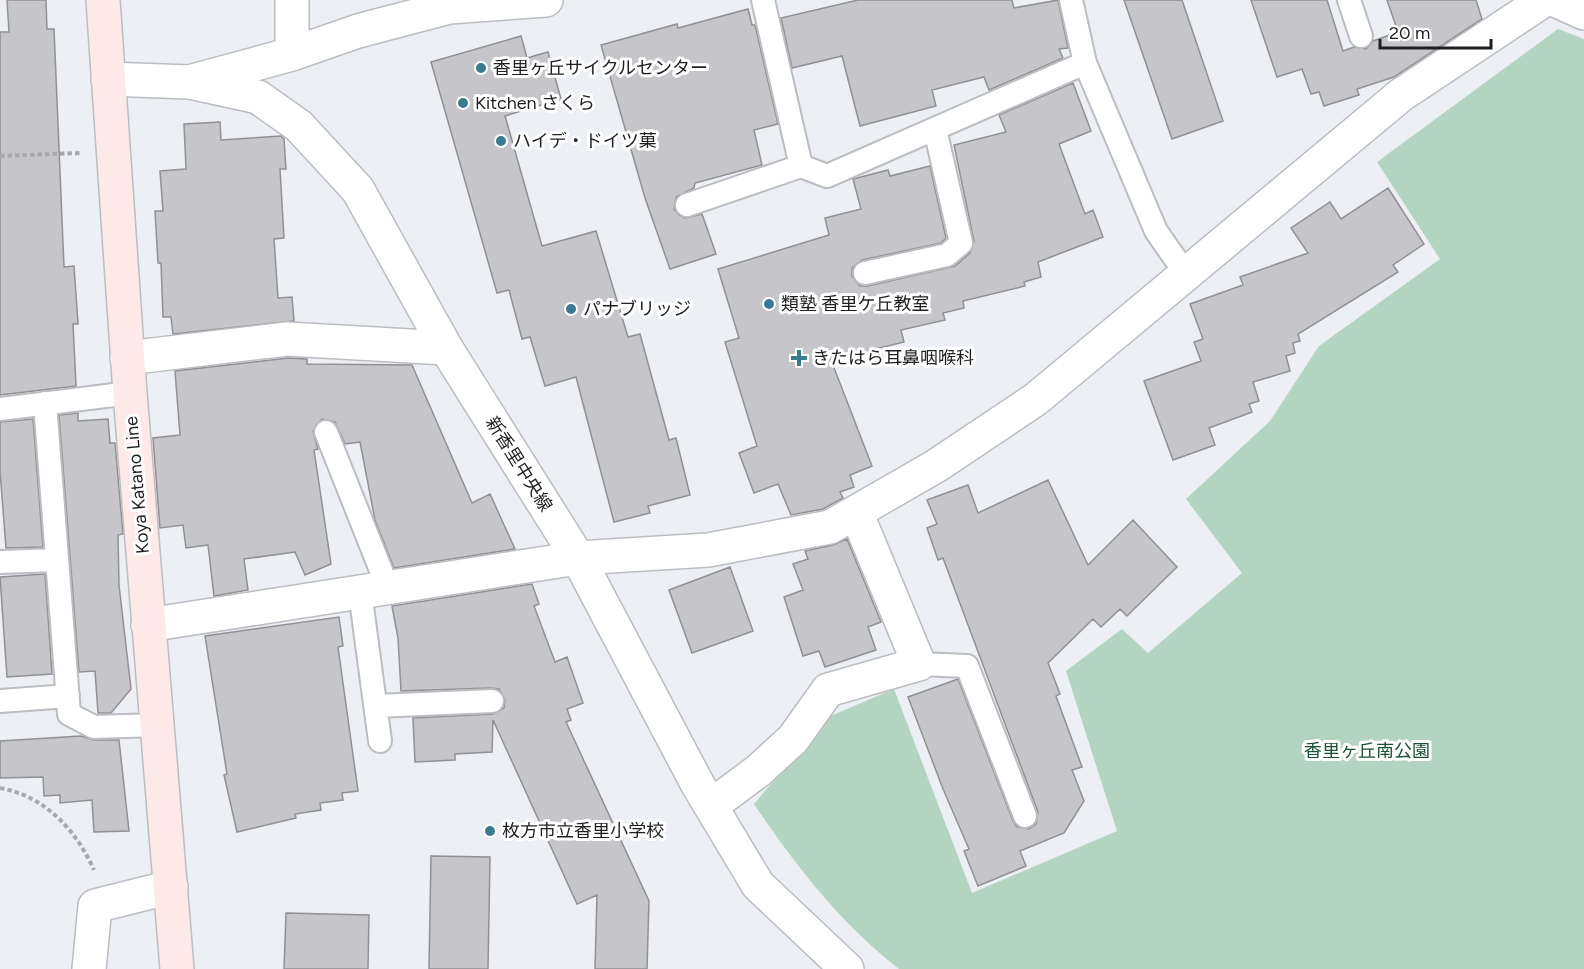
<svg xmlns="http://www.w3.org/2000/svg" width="1584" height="969" font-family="Figtree,'Noto Sans JP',sans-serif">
<rect width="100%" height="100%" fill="#eceff3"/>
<path fill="#b4d4c2" d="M 1558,29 L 1584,39 L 1584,969 L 899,969 C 842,925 794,864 754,804 L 828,717 L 894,689 L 972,893 L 1117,831 L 1066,671 L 1122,629 L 1148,653 L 1242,573 L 1186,499 L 1270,421 L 1319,346 L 1440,259 L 1377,162 Z"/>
<path fill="#c6c5c9" stroke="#919094" stroke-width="1.5" d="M 7,0 L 46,0 L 47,29 L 54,29 L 64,267 L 74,266 L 78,324 L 73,324 L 76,386 L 0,395 L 0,32 L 9,32 Z
M 858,0 L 1012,0 L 1014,8 L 1058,0 L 1068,48 L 1059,49 L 1063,58 L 989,90 L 984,77 L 932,90 L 936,106 L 860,126 L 842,56 L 792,68 L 781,18 Z
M 1124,0 L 1182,0 L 1223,121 L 1172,139 Z
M 1251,0 L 1327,0 L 1343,51 L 1354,47 L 1366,49 L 1373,41 L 1398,32 L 1387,0 L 1476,0 L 1482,19 L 1394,77 L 1357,89 L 1359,95 L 1324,106 L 1319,92 L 1311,94 L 1302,69 L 1277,77 Z
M 748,9 L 752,25 L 755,25 L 778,124 L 754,130 L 762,165 L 695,183 L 694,188 L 676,197 L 674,209 L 679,215 L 685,218 L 702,214 L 716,254 L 670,269 L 645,198 L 601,45 L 677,24 L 678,28 Z
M 521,36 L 527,58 L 548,52 L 561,99 L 505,116 L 542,246 L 596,231 L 628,337 L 640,334 L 669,440 L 676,438 L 690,495 L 648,506 L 650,513 L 614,522 L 576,377 L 545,386 L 530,337 L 522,339 L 509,290 L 497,293 L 431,62 Z
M 1073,83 L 1091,131 L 1059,144 L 1085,214 L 1093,210 L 1103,237 L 1038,262 L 1041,277 L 1024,282 L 1025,286 L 963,301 L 964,308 L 943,313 L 945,320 L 901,330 L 904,342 L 831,360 L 872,466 L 850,475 L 854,487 L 840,492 L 843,498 L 823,509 L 791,515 L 778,484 L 754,493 L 739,453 L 757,446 L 725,342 L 739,338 L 718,269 L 829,235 L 825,218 L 861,209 L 853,179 L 888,170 L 890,176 L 930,166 L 946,238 L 941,243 L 862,260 L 852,268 L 852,276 L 860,286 L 868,286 L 955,266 L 970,253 L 974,241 L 954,145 L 1006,132 L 999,115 Z
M 220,122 L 221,140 L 281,136 L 284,139 L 286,169 L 280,169 L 284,238 L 274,239 L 278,298 L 292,297 L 294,321 L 173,334 L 171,317 L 163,317 L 161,263 L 158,263 L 155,211 L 163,211 L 160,171 L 186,169 L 184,124 Z
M 1388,188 L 1424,244 L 1393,265 L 1398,272 L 1298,334 L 1300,341 L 1293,343 L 1295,353 L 1286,356 L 1290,371 L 1253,382 L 1259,401 L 1249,404 L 1252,412 L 1209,428 L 1215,445 L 1173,460 L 1144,381 L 1201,361 L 1194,342 L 1203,339 L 1190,304 L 1243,285 L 1240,277 L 1308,253 L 1291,228 L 1330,202 L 1341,219 Z
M 288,358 L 307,359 L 307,364 L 412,365 L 472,503 L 490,494 L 515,549 L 394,568 L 375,520 L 360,442 L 345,444 L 335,422 L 322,419 L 313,431 L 318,449 L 314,450 L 331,564 L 305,575 L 295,552 L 244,559 L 248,590 L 214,596 L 208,545 L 186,548 L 183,525 L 160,528 L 153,438 L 180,435 L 175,371 Z
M 78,413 L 78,421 L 108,419 L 110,443 L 115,443 L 123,534 L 118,535 L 119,585 L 131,689 L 111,713 L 98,713 L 95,671 L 79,672 L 59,415 Z
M 33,419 L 43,547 L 6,548 L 0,471 L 0,422 Z
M 1048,480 L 1088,565 L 1133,520 L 1177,567 L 1127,616 L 1120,609 L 1101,627 L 1093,619 L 1048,663 L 1060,694 L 1056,696 L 1082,767 L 1072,770 L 1084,801 L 1064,833 L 1020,851 L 1026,866 L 978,886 L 964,851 L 969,849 L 943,789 L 908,697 L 958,679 L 1013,821 L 1017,827 L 1029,829 L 1036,824 L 1038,812 L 943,558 L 938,560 L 927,528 L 937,524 L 927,500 L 968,485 L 978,513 Z
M 847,539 L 881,622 L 868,627 L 876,650 L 825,667 L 819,651 L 803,656 L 784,597 L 803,590 L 793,564 L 808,559 L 805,551 L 833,545 Z
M 730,567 L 753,631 L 692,653 L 669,590 Z
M 45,574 L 52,674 L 7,677 L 0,577 Z
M 532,584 L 539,604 L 534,606 L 555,662 L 567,657 L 583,703 L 567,709 L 571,720 L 566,722 L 649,901 L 647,969 L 595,969 L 597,895 L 577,904 L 493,720 L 492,752 L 455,754 L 455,760 L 415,762 L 413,718 L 493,714 L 504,708 L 505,700 L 499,689 L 491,688 L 401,691 L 398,638 L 392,606 Z
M 339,617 L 343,646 L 338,647 L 358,791 L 342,793 L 343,800 L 320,803 L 321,810 L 295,814 L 296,818 L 237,832 L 224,775 L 227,774 L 205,636 Z
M 81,736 L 94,740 L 119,740 L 129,831 L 94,832 L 92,800 L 60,803 L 60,795 L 44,796 L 43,777 L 0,778 L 0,741 Z
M 431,856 L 490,857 L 488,969 L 429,969 Z
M 286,913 L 369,915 L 368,969 L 284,969 Z"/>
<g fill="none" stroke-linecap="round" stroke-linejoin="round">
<defs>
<path id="service" d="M 763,0 L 801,166 L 827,176 L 1085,63
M 1071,0 L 1085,63 L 1156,231 L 1186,274
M 1349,0 L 1361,36
M 687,205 L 801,166
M 865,273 L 947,255 L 961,243 L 935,129
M 45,403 L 69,714 L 94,727 L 157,725
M 0,409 L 130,393
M 326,432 L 388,588
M 0,562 L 57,560
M 360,592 L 380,741
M 919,664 L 967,666 L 1025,816
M 0,701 L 68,696
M 376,706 L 492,701"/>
<path id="minor" d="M 292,0 L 292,54
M 1555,0 L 1584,13
M 189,82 L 292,54 L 358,31 L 449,7 L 546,0
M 127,358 L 287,339 L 446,348
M 148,625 L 578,558 L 708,550 L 830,527 L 936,466 L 1036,399 L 1401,95 L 1544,0
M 711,806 L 758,771 L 793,739 L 828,690 L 919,664 L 856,512
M 89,969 L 95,906 L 171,887"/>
<path id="tertiary" d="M 108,79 L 189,82 L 258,97 L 299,126 L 358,190 L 446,348 L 578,558 L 698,785 L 758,885 L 847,969"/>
<path id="secondary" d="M 103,0 L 130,393 L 177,969"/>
</defs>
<use href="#service" stroke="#bbbdc1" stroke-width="26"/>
<use href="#minor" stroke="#bbbdc1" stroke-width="36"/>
<use href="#tertiary" stroke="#bbbdc1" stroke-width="36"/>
<use href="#secondary" stroke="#bbbdc1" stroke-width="36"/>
<path stroke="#a7a9ac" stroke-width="4" stroke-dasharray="4.5 3" stroke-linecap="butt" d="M 0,156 L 80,153
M 0,788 C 45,796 76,830 94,870"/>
<use href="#service" stroke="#fff" stroke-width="22"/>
<use href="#minor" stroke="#fff" stroke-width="33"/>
<use href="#tertiary" stroke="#fff" stroke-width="33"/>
<use href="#secondary" stroke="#fce9e8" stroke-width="33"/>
</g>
<g fill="#3b7a8f" stroke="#fff" stroke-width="2">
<circle cx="481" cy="68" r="6"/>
<circle cx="463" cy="103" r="6"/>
<circle cx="501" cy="141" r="6"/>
<circle cx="769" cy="304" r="6"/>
<circle cx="571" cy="309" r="6"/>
<path d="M796 349h6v6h6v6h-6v6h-6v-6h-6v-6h6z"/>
<circle cx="490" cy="831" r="6"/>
</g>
<g text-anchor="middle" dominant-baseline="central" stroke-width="6" stroke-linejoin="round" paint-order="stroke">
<g font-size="18" fill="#1e1f20" stroke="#fff" text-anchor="start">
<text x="493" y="68">香里ヶ丘サイクルセンター</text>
<text x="475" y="103">Kitchen さくら</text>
<text x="513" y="141">ハイデ・ドイツ菓</text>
<text x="781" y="304">類塾 香里ケ丘教室</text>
<text x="583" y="309">パナブリッジ</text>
<text x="812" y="358">きたはら耳鼻咽喉科</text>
<text x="502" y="831">枚方市立香里小学校</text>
</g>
<g font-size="18" fill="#1e1f20" stroke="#fff">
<text transform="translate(519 464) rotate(58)">新香里中央線</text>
<text transform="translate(137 485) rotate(-95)">Koya Katano Line</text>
</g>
<g font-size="18" fill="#195137" stroke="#fff">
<text x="1367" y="751">香里ヶ丘南公園</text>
</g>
</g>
<path d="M1380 39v9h111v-9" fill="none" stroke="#1e1f20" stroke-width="3"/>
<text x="1389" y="39" font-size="18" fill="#1e1f20" stroke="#ffffff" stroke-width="4.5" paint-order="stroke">20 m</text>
</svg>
